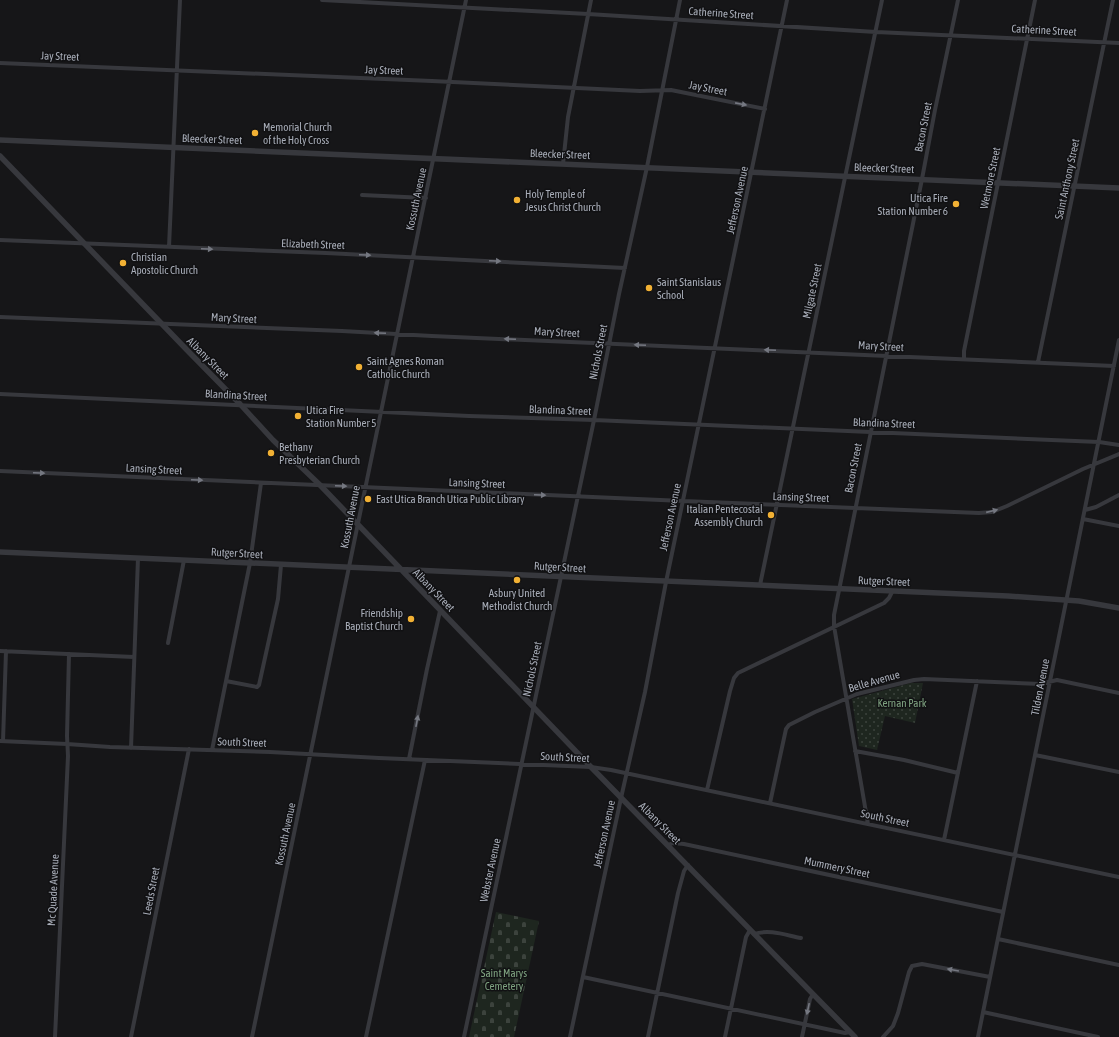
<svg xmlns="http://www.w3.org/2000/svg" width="1119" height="1037" font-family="'Asap Condensed',sans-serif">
<defs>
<pattern id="cemetery-stones" width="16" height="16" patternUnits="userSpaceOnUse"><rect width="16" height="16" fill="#1e261f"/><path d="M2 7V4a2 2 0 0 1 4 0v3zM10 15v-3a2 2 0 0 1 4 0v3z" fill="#3c433d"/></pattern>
<pattern id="park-dots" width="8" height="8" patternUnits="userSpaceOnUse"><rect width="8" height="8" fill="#1e261f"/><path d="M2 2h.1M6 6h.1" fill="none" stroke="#3c433d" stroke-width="1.8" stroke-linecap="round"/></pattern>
</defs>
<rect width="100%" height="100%" fill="#161618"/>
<path fill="url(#cemetery-stones)" d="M 496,912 L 539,921 L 514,1037 L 469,1037 Z"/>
<path fill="url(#park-dots)" d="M 911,683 L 923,683 L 915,723 L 885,716 L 877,750 L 859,746 L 852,699 Z"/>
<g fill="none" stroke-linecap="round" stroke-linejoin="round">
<path stroke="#37383d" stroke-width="4" d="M 322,0 L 588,14 L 876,32 L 1119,43
M 0,63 L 432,81 L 640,91 L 671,90 L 765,109
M 563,164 L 568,117 L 591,0
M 362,195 L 426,198
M 0,240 L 326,253 L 625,268
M 169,247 L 180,0
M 0,317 L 342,331 L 432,336 L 1114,366
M 964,359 L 964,351 L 1035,0
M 1038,362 L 1113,0
M 0,394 L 469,416 L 594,420 L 1099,442 L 1119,445
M 0,471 L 683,501 L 979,513 L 992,512 L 1007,506 L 1083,469 L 1119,454
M 1085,510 L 1096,507 L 1119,495
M 1083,519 L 1119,526
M 760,585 L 882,0
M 168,643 L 184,560
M 0,651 L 134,657
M 226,681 L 257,687 L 259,685 L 278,599 L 281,565
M 0,741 L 67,744 L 110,747 L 270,752 L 379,758 L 591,767 L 611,770 L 1119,877
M 3,741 L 6,651
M 131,748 L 138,558
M 212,750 L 250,563 L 261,483
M 855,751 L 904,760 L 958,773
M 1035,755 L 1119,772
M 409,759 L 427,669 L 440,611
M 707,790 L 730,691 L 734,678 L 738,673 L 884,603 L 889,598 L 892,592
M 770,803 L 786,729 L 789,725 L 815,712 L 857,694 L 914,680 L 924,679 L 1040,684 L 1057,680 L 1119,693
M 868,824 L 834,626 L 834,615 L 922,179 L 935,110 L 958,0
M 944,840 L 977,681
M 668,845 L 673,843 L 684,844 L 1003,912
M 754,934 C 770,929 785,935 801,938
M 998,939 L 1119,965
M 583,977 L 845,1033 L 850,1032
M 983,1012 L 1098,1037
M 55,1037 L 68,756 L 67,736 L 69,654
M 131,1037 L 189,749
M 252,1037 L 466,0
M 366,1037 L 425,760
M 464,1037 L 594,420 L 619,294 L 647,167 L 680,0
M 570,1037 L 621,798 L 645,692 L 666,582 L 787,0
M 648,1037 L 678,893 L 684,871 L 688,865
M 725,1037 L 746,937 L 750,930
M 802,1037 L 810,999 L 813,994
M 883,1037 L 893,1026 L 898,1013 L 909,972 L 912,966 L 922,964 L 990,977
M 978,1037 L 1119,340"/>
<path stroke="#37383d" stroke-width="5.5" d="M 0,140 L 1119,188
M 0,156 L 187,350 L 240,404 L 273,440 L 320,485 L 591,767 L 855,1037
M 0,552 L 1008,596 L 1079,601 L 1119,608"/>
</g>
<defs><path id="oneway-solid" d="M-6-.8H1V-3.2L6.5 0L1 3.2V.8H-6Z"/></defs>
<g fill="#757881">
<use href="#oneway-solid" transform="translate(741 104) rotate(11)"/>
<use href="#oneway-solid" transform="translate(207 249) rotate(3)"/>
<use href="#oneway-solid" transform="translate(365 255) rotate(3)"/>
<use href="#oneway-solid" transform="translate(495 261) rotate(3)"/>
<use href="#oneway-solid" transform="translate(380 333) rotate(-177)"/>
<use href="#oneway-solid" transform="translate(510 339) rotate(-177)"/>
<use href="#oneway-solid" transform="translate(640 345) rotate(-178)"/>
<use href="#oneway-solid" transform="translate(770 350) rotate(-177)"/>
<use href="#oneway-solid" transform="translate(39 473) rotate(3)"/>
<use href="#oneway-solid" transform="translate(197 480) rotate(3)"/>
<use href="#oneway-solid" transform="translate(341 486) rotate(3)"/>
<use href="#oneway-solid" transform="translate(540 495) rotate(2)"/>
<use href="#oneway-solid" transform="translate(992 511) rotate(-13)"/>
<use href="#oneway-solid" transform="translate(417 721) rotate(-79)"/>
<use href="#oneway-solid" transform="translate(953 970) rotate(-170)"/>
<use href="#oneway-solid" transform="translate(808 1009) rotate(102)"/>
</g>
<g fill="#f2b134" stroke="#111113" stroke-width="1.5">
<circle cx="255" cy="133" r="4"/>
<circle cx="517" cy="200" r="4"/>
<circle cx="956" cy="204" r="4"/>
<circle cx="123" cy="263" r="4"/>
<circle cx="649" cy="288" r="4"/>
<circle cx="359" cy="367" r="4"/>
<circle cx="298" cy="416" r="4"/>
<circle cx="271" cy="453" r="4"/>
<circle cx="368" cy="499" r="4"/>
<circle cx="771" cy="515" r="4"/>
<circle cx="517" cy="580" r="4"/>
<circle cx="411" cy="619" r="4"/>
</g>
<g text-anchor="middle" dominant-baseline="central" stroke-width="3" stroke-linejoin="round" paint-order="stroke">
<g font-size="11" fill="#a8adb8" stroke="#111113">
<text transform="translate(721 13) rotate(4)">Catherine Street</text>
<text transform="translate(1044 30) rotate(3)">Catherine Street</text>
<text transform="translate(60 56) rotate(2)">Jay Street</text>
<text transform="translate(384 70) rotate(2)">Jay Street</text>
<text transform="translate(708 88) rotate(11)">Jay Street</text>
<text transform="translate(923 127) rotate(-79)">Bacon Street</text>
<text transform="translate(212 139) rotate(2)">Bleecker Street</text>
<text transform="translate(560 154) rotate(2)">Bleecker Street</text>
<text transform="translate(884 168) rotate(2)">Bleecker Street</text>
<text transform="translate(990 178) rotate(-78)">Wetmore Street</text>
<text transform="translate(1067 179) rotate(-78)">Saint Anthony Street</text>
<text transform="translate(416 199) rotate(-78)">Kossuth Avenue</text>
<text transform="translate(737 200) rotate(-78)">Jefferson Avenue</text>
<text transform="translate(313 244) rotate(2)">Elizabeth Street</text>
<text transform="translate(812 291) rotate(-78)">Milgate Street</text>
<text transform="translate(234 318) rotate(3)">Mary Street</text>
<text transform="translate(557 332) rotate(3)">Mary Street</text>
<text transform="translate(881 346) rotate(3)">Mary Street</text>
<text transform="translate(598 352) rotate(-79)">Nichols Street</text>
<text transform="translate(208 358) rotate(45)">Albany Street</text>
<text transform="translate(236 395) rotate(3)">Blandina Street</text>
<text transform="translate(560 410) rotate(2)">Blandina Street</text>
<text transform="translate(884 423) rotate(2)">Blandina Street</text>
<text transform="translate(853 468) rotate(-79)">Bacon Street</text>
<text transform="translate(154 469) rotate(3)">Lansing Street</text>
<text transform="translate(477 483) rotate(2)">Lansing Street</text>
<text transform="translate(801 497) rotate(2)">Lansing Street</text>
<text transform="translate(350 517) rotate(-79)">Kossuth Avenue</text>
<text transform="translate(670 517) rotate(-78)">Jefferson Avenue</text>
<text transform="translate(237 553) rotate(3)">Rutger Street</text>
<text transform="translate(560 567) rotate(3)">Rutger Street</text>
<text transform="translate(884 581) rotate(2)">Rutger Street</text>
<text transform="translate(434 590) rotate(46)">Albany Street</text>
<text transform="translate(532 669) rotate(-78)">Nichols Street</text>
<text transform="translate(874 681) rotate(-16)">Belle Avenue</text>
<text transform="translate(1040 687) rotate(-79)">Tilden Avenue</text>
<text transform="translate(242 742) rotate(2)">South Street</text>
<text transform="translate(565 757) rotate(3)">South Street</text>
<text transform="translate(885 818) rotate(12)">South Street</text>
<text transform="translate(660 823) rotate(45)">Albany Street</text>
<text transform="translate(285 834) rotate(-78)">Kossuth Avenue</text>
<text transform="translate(604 834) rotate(-78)">Jefferson Avenue</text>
<text transform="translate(837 867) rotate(12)">Mummery Street</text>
<text transform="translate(490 870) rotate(-78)">Webster Avenue</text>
<text transform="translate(53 890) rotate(-87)">Mc Quade Avenue</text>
<text transform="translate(151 891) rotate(-79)">Leeds Street</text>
</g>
<g font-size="11" fill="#a8adb8" stroke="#111113" text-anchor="start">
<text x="263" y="127">Memorial Church<tspan x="263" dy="13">of the Holy Cross</tspan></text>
<text x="525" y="194">Holy Temple of<tspan x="525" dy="13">Jesus Christ Church</tspan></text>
<text x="948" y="198" text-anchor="end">Utica Fire<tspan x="948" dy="13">Station Number 6</tspan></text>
<text x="131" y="257">Christian<tspan x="131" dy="13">Apostolic Church</tspan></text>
<text x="657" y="282">Saint Stanislaus<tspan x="657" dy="13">School</tspan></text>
<text x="367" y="361">Saint Agnes Roman<tspan x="367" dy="13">Catholic Church</tspan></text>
<text x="306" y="410">Utica Fire<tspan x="306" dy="13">Station Number 5</tspan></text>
<text x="279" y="447">Bethany<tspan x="279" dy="13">Presbyterian Church</tspan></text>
<text x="376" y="499">East Utica Branch Utica Public Library</text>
<text x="763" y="509" text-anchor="end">Italian Pentecostal<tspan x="763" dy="13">Assembly Church</tspan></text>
<text x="517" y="593" text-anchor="middle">Asbury United<tspan x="517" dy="13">Methodist Church</tspan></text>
<text x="403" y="613" text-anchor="end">Friendship<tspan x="403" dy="13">Baptist Church</tspan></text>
</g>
<g font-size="11" fill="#7fa381" stroke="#111113">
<text x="902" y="703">Kernan Park</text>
<text x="504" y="973">Saint Marys<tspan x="504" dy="13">Cemetery</tspan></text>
</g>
</g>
</svg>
